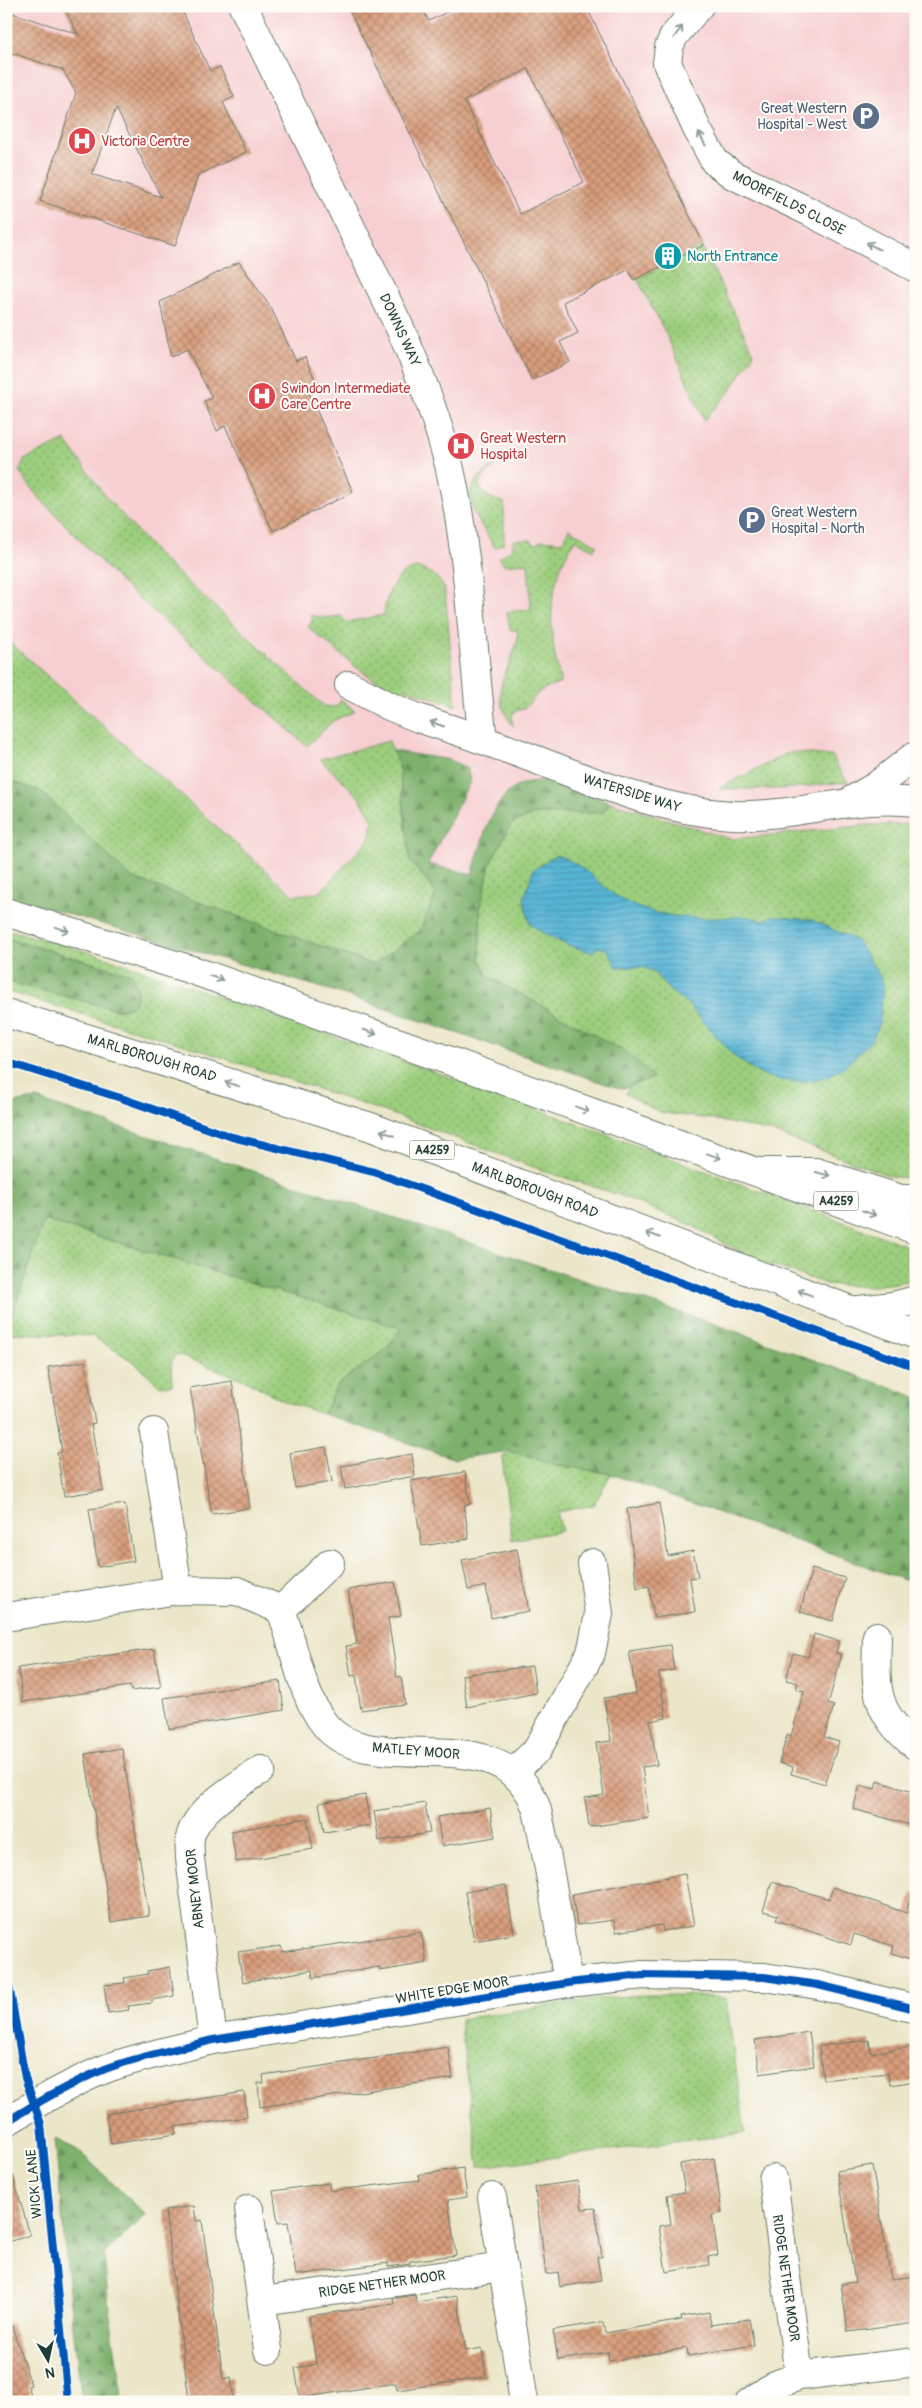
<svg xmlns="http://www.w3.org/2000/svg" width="922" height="2408" font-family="Pangolin,sans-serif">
<defs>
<pattern id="grass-dots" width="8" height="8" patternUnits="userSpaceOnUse" patternTransform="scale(1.25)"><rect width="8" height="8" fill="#9cce7d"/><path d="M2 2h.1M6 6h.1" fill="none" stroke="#7fa867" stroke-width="1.8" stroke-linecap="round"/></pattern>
<pattern id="forest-firs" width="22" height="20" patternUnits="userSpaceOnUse" patternTransform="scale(1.25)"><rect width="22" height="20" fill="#7db16c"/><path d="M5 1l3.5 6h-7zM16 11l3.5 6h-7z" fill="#66915a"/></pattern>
<pattern id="water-rules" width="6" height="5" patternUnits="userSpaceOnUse" patternTransform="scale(1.25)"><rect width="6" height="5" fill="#58b5d6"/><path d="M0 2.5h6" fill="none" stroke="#4894ae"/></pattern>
<pattern id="building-cross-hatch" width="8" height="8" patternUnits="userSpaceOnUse" patternTransform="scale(1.25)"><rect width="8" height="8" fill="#d99d7c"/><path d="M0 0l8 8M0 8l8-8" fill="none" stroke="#af8166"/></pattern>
</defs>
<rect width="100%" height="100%" fill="#fdfcf7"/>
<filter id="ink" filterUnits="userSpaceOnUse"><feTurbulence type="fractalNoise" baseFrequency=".02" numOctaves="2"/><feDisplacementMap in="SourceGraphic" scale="10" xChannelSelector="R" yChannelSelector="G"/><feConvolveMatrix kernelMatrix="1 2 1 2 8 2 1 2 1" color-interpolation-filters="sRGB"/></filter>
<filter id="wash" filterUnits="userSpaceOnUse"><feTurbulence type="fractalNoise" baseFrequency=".0096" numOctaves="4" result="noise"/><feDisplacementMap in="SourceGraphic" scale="20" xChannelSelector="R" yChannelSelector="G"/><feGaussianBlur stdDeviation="1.12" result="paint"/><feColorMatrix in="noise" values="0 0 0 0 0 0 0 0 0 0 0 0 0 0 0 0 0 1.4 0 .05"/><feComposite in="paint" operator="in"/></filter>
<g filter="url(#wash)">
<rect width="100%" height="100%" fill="#ece6c9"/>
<path fill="#f7cfd2" d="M 6,6 L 916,6 L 916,1179 L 893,1177 L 756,1128 L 663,1113 L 642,1094 L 627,1085 L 6,885 Z"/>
<path fill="url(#grass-dots)" stroke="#5e8658" d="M 702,246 L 754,354 L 730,391 L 704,420 L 666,334 L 637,279 Z
M 65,440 L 106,497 L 162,559 L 324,706 L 336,707 L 341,699 L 355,711 L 333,721 L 307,746 L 119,581 L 34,492 L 19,471 L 24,460 Z
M 495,466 L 487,472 L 479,483 C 481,494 493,501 504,502 L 504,543 L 495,548 C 476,516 451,490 495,466 Z
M 569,529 L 597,545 L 594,550 L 575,540 C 545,585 548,633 561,682 L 540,691 L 524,709 L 515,711 L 512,716 L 513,726 C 486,689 510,674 518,637 L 517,630 L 510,630 L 507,612 L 531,609 L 528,563 L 504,565 L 499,558 L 513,548 L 513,540 L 531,540 L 535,544 L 543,540 L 562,542 Z
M 416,568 C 430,570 440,577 445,591 L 456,706 L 406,689 L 396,691 L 380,688 L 382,685 L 356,667 L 308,627 L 312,621 L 312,615 L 322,618 L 341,616 L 347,622 L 384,615 C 385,596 395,572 416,568 Z
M 6,639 L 293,895 L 319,893 L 369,839 L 373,820 L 359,797 L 320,759 L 389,741 L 399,766 L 410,861 L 436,893 L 420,931 L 374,965 L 131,878 L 40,791 L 6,780 Z
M 790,752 L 833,756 L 837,766 L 848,782 L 783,789 L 718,789 Z
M 610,802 L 731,839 L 869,825 L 916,824 L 916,1178 L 893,1177 L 772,1132 L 711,1119 L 663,1113 L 649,1107 L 625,1093 L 630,1086 L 653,1077 L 629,1054 L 487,976 L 480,959 L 480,910 L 490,864 L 511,824 L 535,814 L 602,813 Z
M 6,929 L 99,955 L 258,1010 L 486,1090 L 916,1249 L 916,1280 L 867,1287 L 826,1284 L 756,1260 L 691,1225 L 619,1195 L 544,1171 L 389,1113 L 197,1049 L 6,991 L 6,981 L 118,1010 L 132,1006 C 139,994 138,985 131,974 L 6,938 Z
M 43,1220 L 401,1328 L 386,1349 L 337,1385 L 323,1414 L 286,1402 L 247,1381 L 176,1354 L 171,1363 L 172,1385 L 160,1386 L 134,1362 L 92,1336 L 6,1333 Z
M 509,1451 L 553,1464 L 611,1474 L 594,1505 L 557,1512 L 562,1531 L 512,1540 L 502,1458 Z
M 641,1995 L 687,1995 L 726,1998 L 745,2133 L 479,2167 L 460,2019 L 587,2000 Z"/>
<path fill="url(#forest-firs)" stroke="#4e7750" d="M 393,751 L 451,760 L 468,769 L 470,782 L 428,864 L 472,874 C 484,838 493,778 543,781 C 558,783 593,796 610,802 L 602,813 L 535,814 L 511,824 L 490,864 L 480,910 L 480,959 L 488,976 L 629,1054 L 654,1078 L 621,1089 L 333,991 L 6,896 L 6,780 L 40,791 L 132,878 L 373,965 L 420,931 L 436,893 L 410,861 L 399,767 Z
M 6,938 L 131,974 C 138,985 140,994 133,1006 L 118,1010 L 6,981 Z
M 36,1099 L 715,1324 L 916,1397 L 916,1584 L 611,1474 L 552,1464 L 509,1451 L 455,1459 L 323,1414 L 337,1385 L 386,1349 L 401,1328 L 44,1220 L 6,1333 L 6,1110 L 17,1102 Z
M 55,2139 L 78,2150 L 146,2215 L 104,2254 L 109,2309 L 123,2402 L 82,2402 L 70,2303 Z"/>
<path fill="url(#water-rules)" stroke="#3c7985" d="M 556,855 C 588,864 602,892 632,905 C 657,916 692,919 719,918 C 739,918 743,913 763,921 L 772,916 L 812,920 L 856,940 L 880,976 L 883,986 L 880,1023 L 872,1040 L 843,1068 L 824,1078 L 802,1082 L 778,1080 L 758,1073 L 734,1056 L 686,1002 L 669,990 L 653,971 L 642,967 L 617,967 L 608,950 L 600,947 L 591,952 C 569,947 549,938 530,924 L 524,899 L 533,870 Z"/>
<g id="blocks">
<path fill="url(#building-cross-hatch)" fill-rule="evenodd" d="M 63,6 L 180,6 L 210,71 L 220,67 L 234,97 L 223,102 L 246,152 L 198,175 L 175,246 L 40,201 L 76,93 L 63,70 L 6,51 L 6,11 L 78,34 ZM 116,108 L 161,197 L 92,174 Z
M 347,6 L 421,6 L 429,21 L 459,6 L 586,6 L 704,245 L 634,280 L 628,270 L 563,302 L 578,333 L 560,342 L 570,362 L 532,380 ZM 528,69 L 584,182 L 520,214 L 464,101 Z
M 239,262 L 271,308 L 296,361 L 305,357 L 317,384 L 307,389 L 353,492 L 273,531 L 225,426 L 217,431 L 204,401 L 212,398 L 187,349 L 171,357 L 160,302 Z
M 85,1361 L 95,1423 L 91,1424 L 103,1490 L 64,1496 L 57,1453 L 62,1452 L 48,1367 Z
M 232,1381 L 250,1508 L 212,1514 L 190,1388 Z
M 326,1447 L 332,1482 L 295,1488 L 290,1453 Z
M 412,1454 L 415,1476 L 345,1489 L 341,1466 Z
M 465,1472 L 470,1504 L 464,1505 L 469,1539 L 422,1546 L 411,1481 Z
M 659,1503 L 668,1556 L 693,1551 L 698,1577 L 690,1578 L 695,1612 L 654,1618 L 649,1586 L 637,1588 L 627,1509 Z
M 125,1504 L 134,1561 L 98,1567 L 89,1509 Z
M 517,1549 L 529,1611 L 491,1618 L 486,1586 L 468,1590 L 462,1560 Z
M 812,1569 L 845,1578 L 833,1621 L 800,1612 Z
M 395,1582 L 401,1616 L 388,1618 L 397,1677 L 401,1676 L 405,1704 L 361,1710 L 356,1675 L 351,1676 L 346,1646 L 357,1644 L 348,1590 Z
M 814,1634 L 839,1641 L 836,1653 L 842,1654 L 828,1704 L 834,1706 L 824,1737 L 839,1742 L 825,1784 L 791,1774 L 793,1767 L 779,1763 L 787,1735 L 791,1736 L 804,1691 L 796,1689 L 798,1683 L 786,1680 L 793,1653 L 808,1657 Z
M 670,1645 L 674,1670 L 659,1673 L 666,1718 L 650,1721 L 657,1765 L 642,1767 L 649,1818 L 589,1827 L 585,1798 L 604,1795 L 596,1743 L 611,1741 L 604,1698 L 636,1693 L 629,1651 Z
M 154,1649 L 161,1687 L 131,1691 L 130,1686 L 23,1702 L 18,1668 Z
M 532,1666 L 536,1693 L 467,1707 L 462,1675 Z
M 280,1681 L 284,1710 L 169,1729 L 164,1698 Z
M 122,1748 L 149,1916 L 111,1922 L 85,1754 Z
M 877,1781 L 916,1793 L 916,1805 L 910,1825 L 853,1809 L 860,1785 L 875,1789 Z
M 365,1795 L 370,1825 L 324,1832 L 319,1803 Z
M 425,1803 L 430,1833 L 379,1841 L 374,1811 Z
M 490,1808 L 495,1837 L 442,1846 L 437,1817 Z
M 307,1818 L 313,1849 L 236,1862 L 231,1831 Z
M 685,1874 L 694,1926 L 663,1931 L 662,1925 L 616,1932 L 614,1920 L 577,1925 L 572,1894 Z
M 772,1882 L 829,1899 L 833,1887 L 906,1913 L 912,1893 L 916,1894 L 916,1961 L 892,1953 L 894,1946 L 854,1934 L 851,1945 L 776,1920 L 778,1915 L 763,1911 Z
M 506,1885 L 514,1934 L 474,1941 L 465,1892 Z
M 421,1932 L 427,1963 L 380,1971 L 379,1967 L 313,1978 L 312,1970 L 243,1982 L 238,1952 L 281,1946 L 282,1952 Z
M 170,1967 L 174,1996 L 152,2000 L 152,2003 L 128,2006 L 129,2010 L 108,2013 L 104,1985 L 125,1983 L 124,1978 L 148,1974 L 147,1971 Z
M 809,2032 L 814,2066 L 760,2074 L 755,2040 Z
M 869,2040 L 871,2053 L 916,2046 L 916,2081 L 890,2085 L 888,2073 L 823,2080 L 819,2046 Z
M 448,2047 L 453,2078 L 260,2107 L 258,2083 L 264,2083 L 263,2075 Z
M 244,2092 L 247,2117 L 175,2127 L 176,2134 L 111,2144 L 106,2114 Z
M 714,2158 L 722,2213 L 712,2215 L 718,2255 L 708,2257 L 709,2265 L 666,2272 L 659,2226 L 671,2224 L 667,2195 L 685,2192 L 680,2164 Z
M 872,2165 L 891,2279 L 916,2276 L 916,2323 L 848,2332 L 841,2284 L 855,2282 L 837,2171 Z
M 463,2168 L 467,2197 L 448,2200 L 456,2255 L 410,2261 L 410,2264 L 388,2267 L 388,2263 L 296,2275 L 288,2222 L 278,2223 L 273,2191 L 329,2183 L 330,2191 L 419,2180 L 418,2175 Z
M 12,2173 L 30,2235 L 6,2243 L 6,2174 Z
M 578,2181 L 582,2209 L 595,2208 L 602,2257 L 597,2257 L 601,2280 L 560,2287 L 558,2272 L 546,2274 L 535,2187 Z
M 194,2206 L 196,2221 L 202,2220 L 223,2379 L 231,2377 L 234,2402 L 213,2402 L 213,2398 L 189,2401 L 165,2210 Z
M 415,2295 L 416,2302 L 457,2296 L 466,2351 L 482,2348 L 486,2377 L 397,2390 L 396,2383 L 300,2398 L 295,2368 L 316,2364 L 309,2316 L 394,2304 L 393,2298 Z
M 709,2312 L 711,2325 L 749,2319 L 754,2345 L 688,2356 L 687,2348 L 609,2361 L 608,2352 L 558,2360 L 553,2330 L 603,2322 L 605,2333 L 682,2320 L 681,2317 Z
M 11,2323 L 31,2385 L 28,2386 L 33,2402 L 6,2402 L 6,2324 Z"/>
</g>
</g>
<g filter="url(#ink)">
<use href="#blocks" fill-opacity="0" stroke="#677868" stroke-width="1"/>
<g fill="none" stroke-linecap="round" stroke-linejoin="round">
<defs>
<path id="minor" d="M 243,6 L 399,326 C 419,371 437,417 449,465 C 470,555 472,649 483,740
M 699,6 L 674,36 L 669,47 L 667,63 L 697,129 L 715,162 L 733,175 L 810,212 L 916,268
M 349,685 L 389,706 L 418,718 C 455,730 492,743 529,757 C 595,782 659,811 731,815 C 794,818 854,794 916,802
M 852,800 L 876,786 L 913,757
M 759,1172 L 816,1172 L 901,1199 L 916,1199
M 850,1311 L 893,1306 L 916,1300
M 154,1432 L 178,1590
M 281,1610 L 330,1563
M 6,1617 L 178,1590 L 237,1591 L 281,1610 C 295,1647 301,1696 326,1726 C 372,1782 503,1713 536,1807 C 540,1820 542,1835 545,1848 C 554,1893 561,1938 568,1983
M 877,1636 C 876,1686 872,1712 916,1746
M 512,1773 L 537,1750 L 591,1653 L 599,1614 L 592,1563
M 213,2040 L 190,1858 C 190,1852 189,1844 190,1838 C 196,1809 238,1785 261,1770
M 6,2122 C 38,2102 70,2083 105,2069 C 139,2056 177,2049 213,2040 L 568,1983 L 643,1975 L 764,1977 L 818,1985 L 916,2009
M 773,2179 L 799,2376
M 492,2197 L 524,2402
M 249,2209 L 268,2350
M 262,2301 L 503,2267
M 750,2402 L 775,2385 L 799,2376 L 916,2362"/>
<path id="primary" d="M 6,912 L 192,970 L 428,1053 L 916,1230
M 6,1013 L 371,1127 L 916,1335"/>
</defs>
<use href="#minor" stroke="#677868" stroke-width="30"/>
<use href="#primary" stroke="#677868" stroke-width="30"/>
<use href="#minor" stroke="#fff" stroke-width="28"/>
<use href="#primary" stroke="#fff" stroke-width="28"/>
<defs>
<path id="cycleway" d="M 6,1062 L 124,1099 L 232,1137 L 374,1172 L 916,1367
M 6,1968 L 25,2078 L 41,2124 L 68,2402
M 6,2122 C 38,2102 70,2083 105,2069 C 139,2056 177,2049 213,2040 L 568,1983 L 643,1975 L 764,1977 L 818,1985 L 916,2009"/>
</defs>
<use href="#cycleway" stroke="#fdfcf7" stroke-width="11"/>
<use href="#cycleway" stroke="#0057b8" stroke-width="8"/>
</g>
<defs><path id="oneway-shaft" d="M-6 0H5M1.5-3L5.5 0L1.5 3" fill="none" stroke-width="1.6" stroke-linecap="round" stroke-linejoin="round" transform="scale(1.25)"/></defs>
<g stroke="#8f9e9a">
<use href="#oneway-shaft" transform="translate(678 32) rotate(-53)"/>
<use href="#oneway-shaft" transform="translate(702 139) rotate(-119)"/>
<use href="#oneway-shaft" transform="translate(873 246) rotate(-152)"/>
<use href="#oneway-shaft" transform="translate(437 724) rotate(-161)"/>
<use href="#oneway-shaft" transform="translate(62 929) rotate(18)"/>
<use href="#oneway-shaft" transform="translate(216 978) rotate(19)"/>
<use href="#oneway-shaft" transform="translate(370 1032) rotate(19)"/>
<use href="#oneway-shaft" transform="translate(232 1084) rotate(-163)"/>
<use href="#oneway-shaft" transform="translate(582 1109) rotate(20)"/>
<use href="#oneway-shaft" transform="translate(387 1133) rotate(-159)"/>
<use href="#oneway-shaft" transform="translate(714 1156) rotate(20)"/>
<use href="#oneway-shaft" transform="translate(823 1174) rotate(15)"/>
<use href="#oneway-shaft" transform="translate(869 1213) rotate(20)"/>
<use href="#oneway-shaft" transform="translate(653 1235) rotate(-159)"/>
<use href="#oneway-shaft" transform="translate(805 1293) rotate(-159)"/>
</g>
</g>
<defs>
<symbol id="parking-disc" viewBox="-11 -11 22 22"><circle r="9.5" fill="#5c6f8a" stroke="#fdfcf7"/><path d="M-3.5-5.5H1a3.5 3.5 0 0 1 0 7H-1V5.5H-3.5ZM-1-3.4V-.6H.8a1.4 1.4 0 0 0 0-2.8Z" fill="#fff"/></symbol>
<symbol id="hospital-disc" viewBox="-11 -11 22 22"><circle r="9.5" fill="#e0444e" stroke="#fdfcf7"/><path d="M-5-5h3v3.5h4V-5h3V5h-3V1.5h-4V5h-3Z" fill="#fff"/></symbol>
<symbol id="building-disc" viewBox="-11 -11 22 22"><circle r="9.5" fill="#0f9aa8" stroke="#fdfcf7"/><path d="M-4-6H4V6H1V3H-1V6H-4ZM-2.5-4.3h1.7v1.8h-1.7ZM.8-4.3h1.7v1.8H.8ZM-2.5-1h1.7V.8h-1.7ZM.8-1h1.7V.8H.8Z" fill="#fff"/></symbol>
</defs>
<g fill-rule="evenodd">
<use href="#parking-disc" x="850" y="100" width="32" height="32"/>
<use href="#hospital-disc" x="66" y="125" width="32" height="32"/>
<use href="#building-disc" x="652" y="240" width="32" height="32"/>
<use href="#hospital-disc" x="246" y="380" width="32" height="32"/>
<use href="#hospital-disc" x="445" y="430" width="32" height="32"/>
<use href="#parking-disc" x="736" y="504" width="32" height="32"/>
</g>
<g text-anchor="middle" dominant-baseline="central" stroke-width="4" stroke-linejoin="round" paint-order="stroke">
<g fill="#fdfcf7" stroke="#62766e" stroke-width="1">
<rect x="409.5" y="1140.5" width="45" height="19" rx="4"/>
<rect x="813.5" y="1191.5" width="45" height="19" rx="4"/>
</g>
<g font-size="12" font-weight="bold" fill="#1f3d34">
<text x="432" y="1150">A4259</text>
<text x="836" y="1201">A4259</text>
</g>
<g font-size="14" fill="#4e5e75" stroke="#fdfcf7" text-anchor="end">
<text x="847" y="108">Great Western<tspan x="847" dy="16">Hospital - West</tspan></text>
<text x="771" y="512" text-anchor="start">Great Western<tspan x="771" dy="16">Hospital - North</tspan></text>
</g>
<g font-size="14" fill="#be3a42" stroke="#fdfcf7" text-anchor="start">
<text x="101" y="141">Victoria Centre</text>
<text x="281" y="388">Swindon Intermediate<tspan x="281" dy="16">Care Centre</tspan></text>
<text x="480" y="438">Great Western<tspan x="480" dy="16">Hospital</tspan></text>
</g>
<g font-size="14" fill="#1f3d34" stroke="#fdfcf7">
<text transform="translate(789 203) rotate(27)">MOORFIELDS CLOSE</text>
<text transform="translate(400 330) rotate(65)">DOWNS WAY</text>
<text transform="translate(632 793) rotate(17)">WATERSIDE WAY</text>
<text transform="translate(152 1058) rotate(17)">MARLBOROUGH ROAD</text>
<text transform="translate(535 1190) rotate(21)">MARLBOROUGH ROAD</text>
<text transform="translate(416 1751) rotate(5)">MATLEY MOOR</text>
<text transform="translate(195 1889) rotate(-96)">ABNEY MOOR</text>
<text transform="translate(452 1990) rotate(-9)">WHITE EDGE MOOR</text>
<text transform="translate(34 2184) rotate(-95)">WICK LANE</text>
<text transform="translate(786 2278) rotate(82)">RIDGE NETHER MOOR</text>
<text transform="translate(382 2284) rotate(-8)">RIDGE NETHER MOOR</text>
</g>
<g font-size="14" fill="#0d838f" stroke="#fdfcf7" text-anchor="start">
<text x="687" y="256">North Entrance</text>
</g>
</g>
<rect width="922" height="2408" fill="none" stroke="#fdfcf7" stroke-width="25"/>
<g transform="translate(48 2360) rotate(171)" stroke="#fdfcf7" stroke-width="4" paint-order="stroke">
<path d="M0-4L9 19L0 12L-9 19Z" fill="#1f3d34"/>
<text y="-8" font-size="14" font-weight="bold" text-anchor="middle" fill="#1f3d34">N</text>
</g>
</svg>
